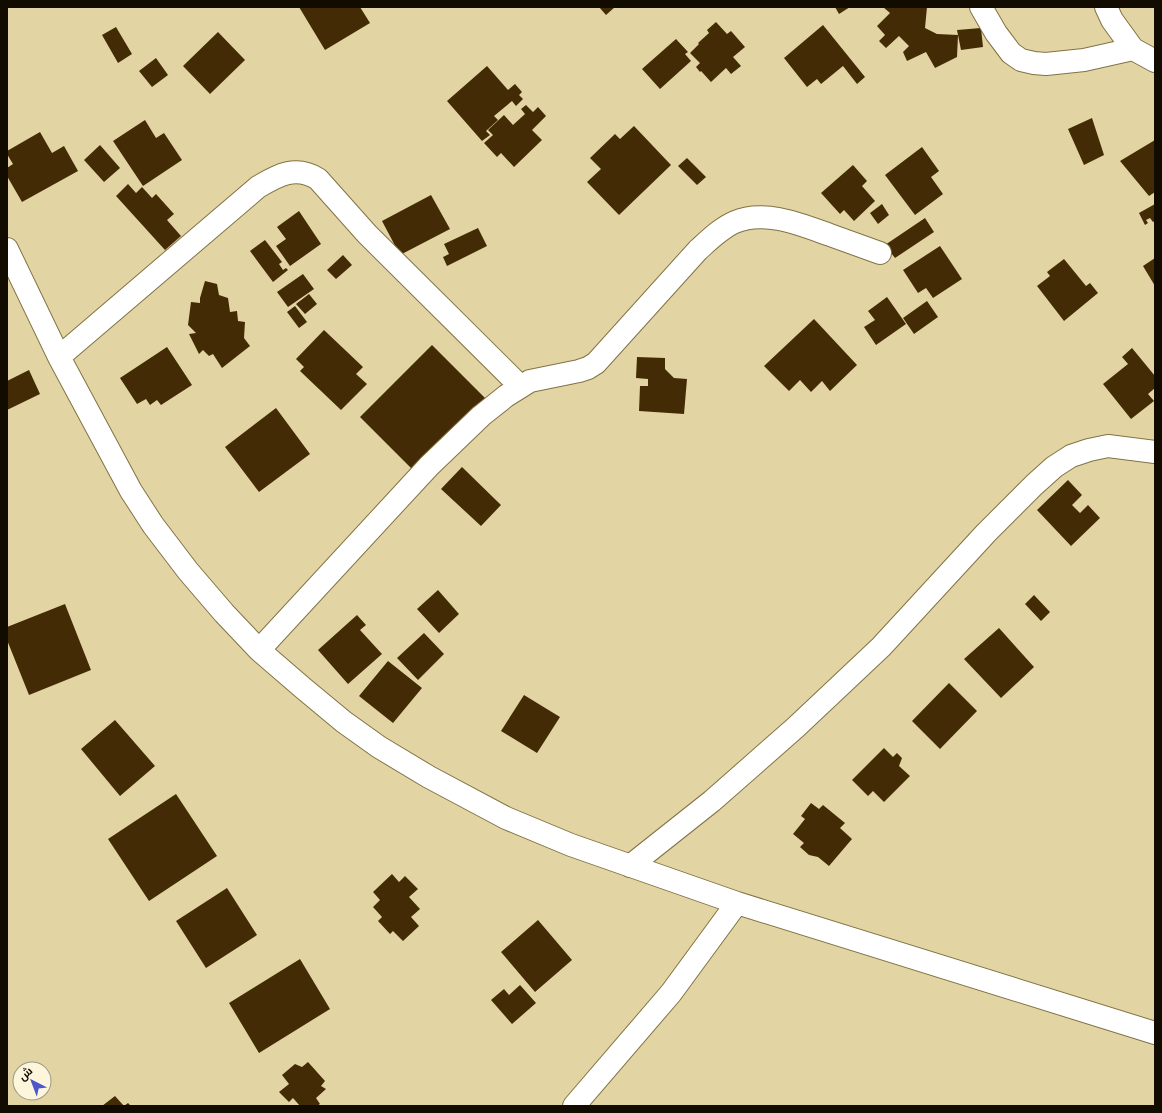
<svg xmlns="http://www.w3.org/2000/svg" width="1162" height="1113" font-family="Montserrat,Cairo,sans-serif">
<rect width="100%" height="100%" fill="#e3d5a3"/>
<path fill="#432b05" d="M 299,7 L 360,7 L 370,23 L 325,50 Z
M 599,7 L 615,7 L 606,15 Z
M 835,7 L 850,7 L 839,14 Z
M 883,7 L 927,7 L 925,28 L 937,34 L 958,35 L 957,57 L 935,68 L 926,52 L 907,61 L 903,52 L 909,46 L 899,36 L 886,48 L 879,41 L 885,35 L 877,26 L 890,13 Z
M 716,22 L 727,34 L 731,31 L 745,47 L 733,57 L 741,66 L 731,74 L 726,68 L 711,82 L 701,71 L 700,72 L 696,67 L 700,63 L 690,53 L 699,44 L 698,43 L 709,33 L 707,30 Z
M 823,25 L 865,77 L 857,84 L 843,66 L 821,84 L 817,79 L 807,87 L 784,58 Z
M 116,27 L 132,54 L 118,63 L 102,35 Z
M 981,28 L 983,47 L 961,50 L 957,30 Z
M 218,32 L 245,60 L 210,94 L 183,66 Z
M 676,39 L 688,52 L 685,54 L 691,61 L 660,89 L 642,69 Z
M 156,58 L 168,75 L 152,87 L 139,71 Z
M 487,66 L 508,90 L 515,84 L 522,92 L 519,95 L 523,99 L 516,106 L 512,101 L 494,116 L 498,120 L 486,131 L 490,135 L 482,141 L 447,101 Z
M 526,105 L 533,112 L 538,107 L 546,116 L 532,130 L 542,140 L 514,167 L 501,153 L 497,157 L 484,143 L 493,135 L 488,130 L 504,115 L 513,125 L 525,114 L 521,109 Z
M 1092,118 L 1104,155 L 1084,165 L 1068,129 Z
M 145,120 L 156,138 L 164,133 L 182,160 L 143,186 L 113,141 Z
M 634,126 L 671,165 L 619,215 L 587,182 L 601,169 L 590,158 L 615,134 L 620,139 Z
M 40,132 L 52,153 L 64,146 L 78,171 L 22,202 L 7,176 L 7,168 L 13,164 L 7,154 L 7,151 Z
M 1155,140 L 1155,192 L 1149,196 L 1120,161 Z
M 100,145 L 120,168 L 104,182 L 84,160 Z
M 922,147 L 939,171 L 931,177 L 943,194 L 915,215 L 885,175 Z
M 687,158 L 706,177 L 697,185 L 678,166 Z
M 853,165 L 867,181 L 862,186 L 875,201 L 854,221 L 844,210 L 840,214 L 821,193 Z
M 128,184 L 136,193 L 142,187 L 152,198 L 156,194 L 174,214 L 167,220 L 181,236 L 165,250 L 116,196 Z
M 431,195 L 450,229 L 400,255 L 382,221 Z
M 882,204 L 889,215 L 878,224 L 870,213 Z
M 1155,204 L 1155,221 L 1153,222 L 1150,218 L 1146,220 L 1148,223 L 1145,225 L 1139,213 Z
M 299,211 L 321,244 L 290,266 L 276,246 L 286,239 L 277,227 Z
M 925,218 L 934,232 L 895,258 L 885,245 Z
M 478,228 L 487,246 L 447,266 L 443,257 L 449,254 L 444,244 Z
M 265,240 L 282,262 L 279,264 L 283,270 L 286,268 L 288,270 L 273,282 L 250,251 Z
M 940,246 L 962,279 L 933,298 L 926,288 L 918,293 L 903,270 Z
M 343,255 L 352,265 L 336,279 L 327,270 Z
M 1155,258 L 1155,286 L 1143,266 Z
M 1064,259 L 1086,286 L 1090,283 L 1098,293 L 1064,321 L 1037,286 L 1050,276 L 1047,272 Z
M 303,274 L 314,289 L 288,307 L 277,292 Z
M 205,281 L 217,284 L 219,295 L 228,298 L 230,312 L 237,311 L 238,321 L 245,322 L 244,338 L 250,346 L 222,368 L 213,354 L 209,356 L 203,350 L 199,354 L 189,334 L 196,333 L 188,325 L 191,302 L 200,303 L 200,298 Z
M 309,294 L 317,304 L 305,314 L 296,304 Z
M 887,297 L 906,324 L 876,345 L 864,327 L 875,320 L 868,311 Z
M 927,301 L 938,317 L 914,334 L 903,318 Z
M 295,306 L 307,322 L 299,328 L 287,312 Z
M 814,319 L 857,365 L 830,391 L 822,381 L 811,392 L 800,380 L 789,391 L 764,366 Z
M 324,330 L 363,367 L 356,374 L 367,384 L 341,410 L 300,371 L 304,367 L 296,359 Z
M 432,345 L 487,400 L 415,472 L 360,417 Z
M 167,347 L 192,385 L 161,405 L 157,400 L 150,405 L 146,399 L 137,404 L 120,378 Z
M 1132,348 L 1155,376 L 1155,388 L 1148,394 L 1154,401 L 1131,419 L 1103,384 L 1128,364 L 1122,357 Z
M 637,357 L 665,358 L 665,369 L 674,378 L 687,379 L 684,414 L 639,411 L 640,386 L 648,386 L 648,379 L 636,378 Z
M 29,370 L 40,394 L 7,410 L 7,381 Z
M 276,408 L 310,454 L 259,492 L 225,447 Z
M 462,467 L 501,505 L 481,526 L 441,489 Z
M 1068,480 L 1082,495 L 1072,505 L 1080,513 L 1088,505 L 1100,518 L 1071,546 L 1037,510 Z
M 438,590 L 459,614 L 439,633 L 417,609 Z
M 1034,595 L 1050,612 L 1041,621 L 1025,604 Z
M 65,604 L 91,670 L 29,695 L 7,640 L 7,627 Z
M 357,615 L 366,625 L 360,630 L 382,654 L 348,684 L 318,650 Z
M 999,628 L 1034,667 L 1001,698 L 964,659 Z
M 424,633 L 444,654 L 418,680 L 397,658 Z
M 388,661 L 422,688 L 393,723 L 359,696 Z
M 949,683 L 977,711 L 940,749 L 912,721 Z
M 524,695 L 560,717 L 537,753 L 501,731 Z
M 115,720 L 155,766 L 120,796 L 81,749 Z
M 884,748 L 893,757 L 897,753 L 902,758 L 899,766 L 910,776 L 884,802 L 873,791 L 868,796 L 852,780 Z
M 176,794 L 217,856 L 149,901 L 108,839 Z
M 811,803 L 819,809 L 823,805 L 845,823 L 840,828 L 852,839 L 829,866 L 818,857 L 809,855 L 800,847 L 804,843 L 793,834 L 805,819 L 801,816 Z
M 392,874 L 399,882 L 405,876 L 418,889 L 409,897 L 420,909 L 411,917 L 419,926 L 403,941 L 393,931 L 390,934 L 378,921 L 382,917 L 373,907 L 380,900 L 373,892 Z
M 227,888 L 257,935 L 206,968 L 176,921 Z
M 538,920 L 572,960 L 535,992 L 501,952 Z
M 300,959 L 330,1009 L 259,1053 L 229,1003 Z
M 520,985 L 536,1003 L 512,1024 L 491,1000 L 504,989 L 509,995 Z
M 308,1062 L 325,1081 L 321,1086 L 326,1089 L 316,1098 L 320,1104 L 317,1106 L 300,1106 L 293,1098 L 289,1102 L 279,1092 L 289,1084 L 282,1075 L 295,1064 L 302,1067 Z
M 115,1096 L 124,1106 L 128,1103 L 131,1106 L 102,1106 Z"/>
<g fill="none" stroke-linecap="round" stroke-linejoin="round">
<defs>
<path id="minor" d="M 981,7 L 996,33 L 1011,53 L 1021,60 L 1034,63 L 1046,64 L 1084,60 L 1133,49
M 1106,7 L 1112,20 L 1133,49 L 1155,61
M 7,249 L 59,357 L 131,491 L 153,525 L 188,571 L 224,613 L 259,650 L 303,688 L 344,722 L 379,747 L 429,777 L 506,818 L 571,845 L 737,903 L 1155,1033
M 59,357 L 258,187 C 278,175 296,165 318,179 L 367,234 L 520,386
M 259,650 L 429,466 L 481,416 L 506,396 L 530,381 L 579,371 L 588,368 L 596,363 L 698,250 C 709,240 721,228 735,222 C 764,209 802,225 830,235 C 847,241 863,247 880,253
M 630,866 L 712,801 L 795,728 L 881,647 L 986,533 L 1034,485 L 1054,467 L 1071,456 L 1089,450 L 1108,446 L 1155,452
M 574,1106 L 671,993 L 737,903"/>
</defs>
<use href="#minor" stroke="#807345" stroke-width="24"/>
<use href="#minor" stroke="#fff" stroke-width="22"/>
</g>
<rect width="1162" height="1113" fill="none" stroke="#120c00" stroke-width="16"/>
<g transform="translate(32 1081) rotate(318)"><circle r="19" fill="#fdf6dd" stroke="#9f9885"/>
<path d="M0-3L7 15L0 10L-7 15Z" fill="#4c57cd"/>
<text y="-6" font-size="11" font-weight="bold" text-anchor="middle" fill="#120c00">ش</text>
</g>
</svg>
